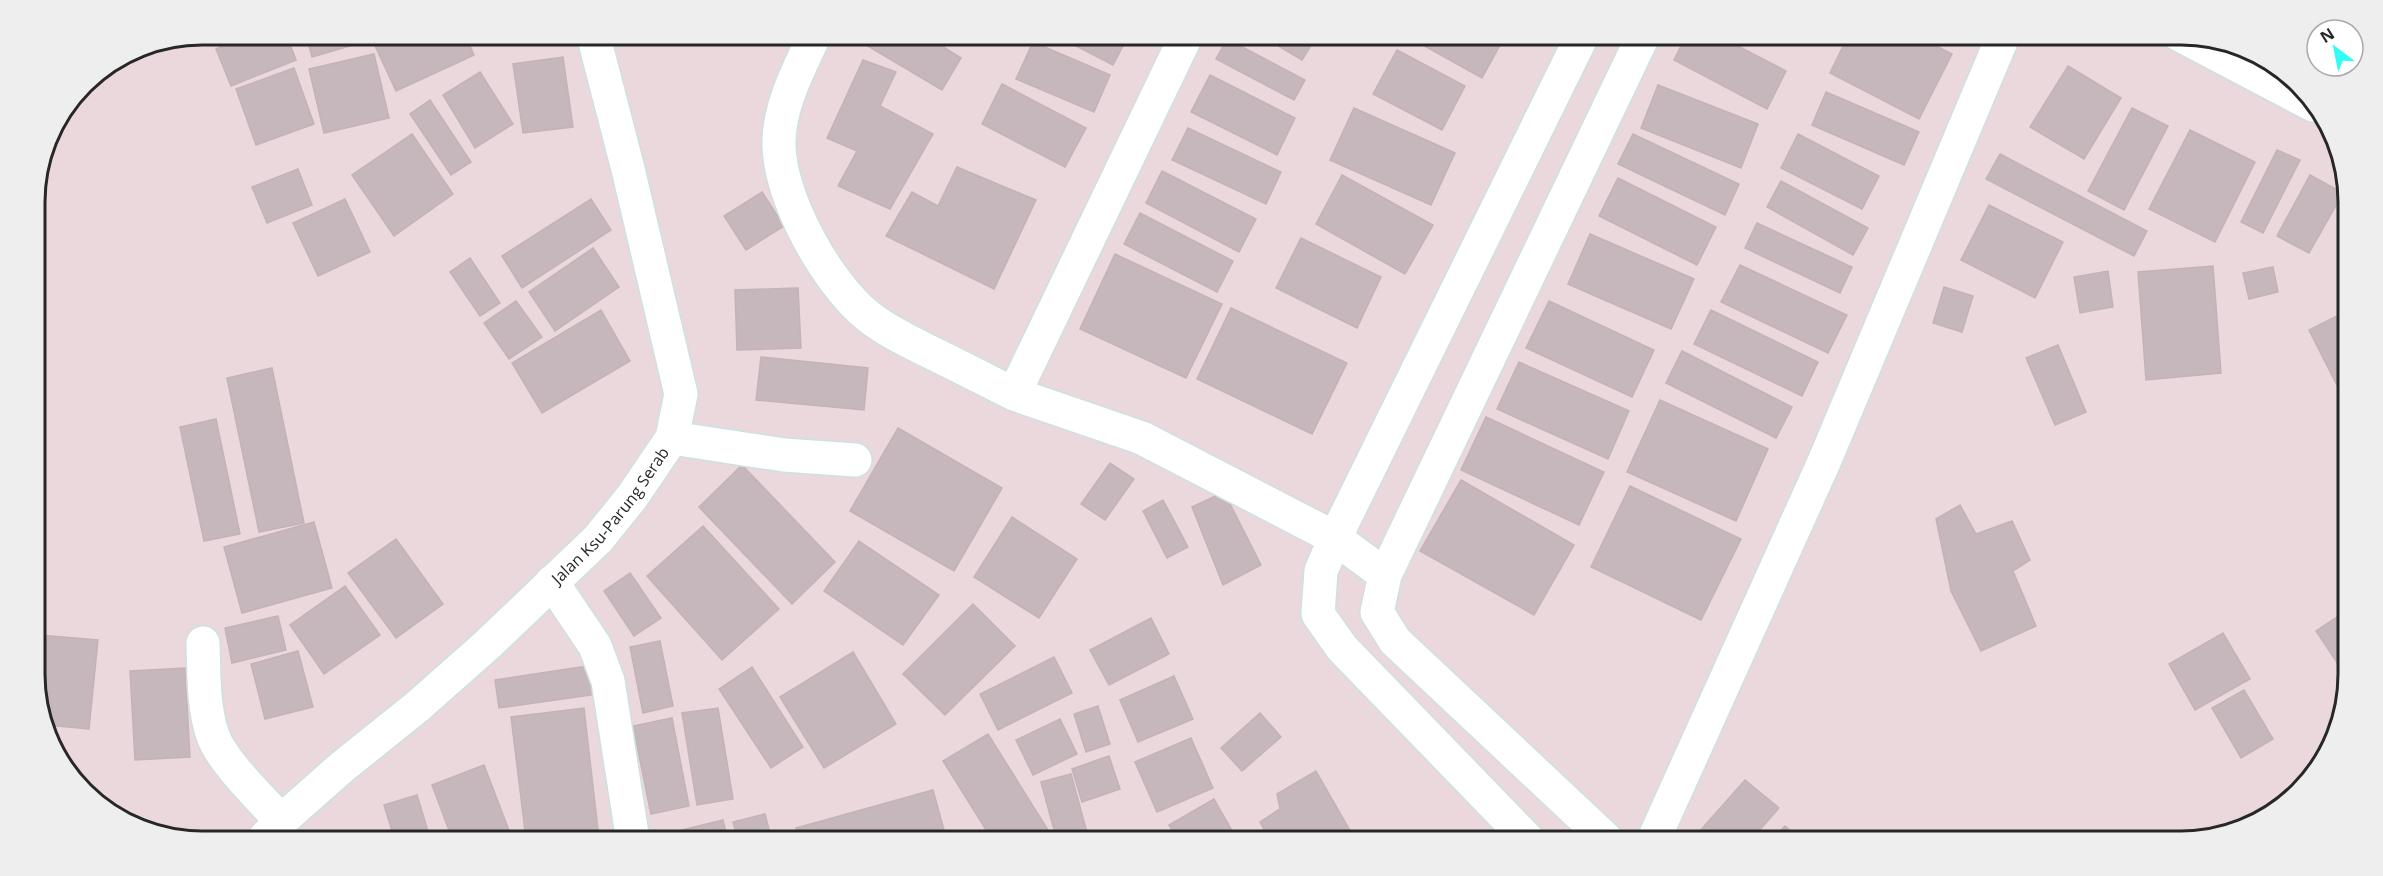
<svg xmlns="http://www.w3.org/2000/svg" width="2383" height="876" font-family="'Open Sans',sans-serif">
<rect width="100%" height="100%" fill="#ead8dd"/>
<path fill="#c5b7bb" stroke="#c5b2b6" stroke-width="1.5" d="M 251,34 L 286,34 L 296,60 L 231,86 L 216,49 Z
M 306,34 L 350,34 L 353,45 L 312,57 Z
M 381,34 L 465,34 L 474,55 L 396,91 L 372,39 Z
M 736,34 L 750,34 L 747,40 Z
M 866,34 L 923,34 L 961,58 L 942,90 L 861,42 Z
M 958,34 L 982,34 L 977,44 Z
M 1053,34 L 1120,34 L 1127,38 L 1113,65 Z
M 1258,34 L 1318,34 L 1302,60 Z
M 1403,34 L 1506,34 L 1482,78 Z
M 1687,34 L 1715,34 L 1786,71 L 1767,109 L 1674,60 Z
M 1849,34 L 1913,34 L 1952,54 L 1919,119 L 1830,73 Z
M 1949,34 L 1964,34 L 1962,40 Z
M 1227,39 L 1305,80 L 1294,100 L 1216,59 Z
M 1033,42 L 1110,75 L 1094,112 L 1016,79 Z
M 1397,50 L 1465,86 L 1442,130 L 1373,94 Z
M 374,54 L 389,118 L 324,133 L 309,69 Z
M 563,57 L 573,127 L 523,133 L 513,64 Z
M 863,60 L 896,72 L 880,106 L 933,134 L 890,209 L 838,186 L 857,151 L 827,138 Z
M 2068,66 L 2121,98 L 2084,159 L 2030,127 Z
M 294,68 L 314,124 L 256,145 L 236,89 Z
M 480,72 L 513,124 L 475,148 L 443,95 Z
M 1210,75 L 1295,118 L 1277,155 L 1191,112 Z
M 1002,84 L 1086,128 L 1065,167 L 982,124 Z
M 1658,85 L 1758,124 L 1741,168 L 1641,128 Z
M 1826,92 L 1919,132 L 1904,165 L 1812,125 Z
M 430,100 L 471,162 L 451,175 L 410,114 Z
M 1354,108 L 1455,153 L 1431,205 L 1330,160 Z
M 2132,108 L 2168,126 L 2124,210 L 2088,191 Z
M 1188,128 L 1281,172 L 1266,204 L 1172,160 Z
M 2190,130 L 2255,162 L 2215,242 L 2149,209 Z
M 412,134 L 453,194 L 394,236 L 352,175 Z
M 1633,134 L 1739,184 L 1725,215 L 1618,164 Z
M 1798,134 L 1879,176 L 1862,209 L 1781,168 Z
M 2277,150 L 2300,160 L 2263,233 L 2241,222 Z
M 2000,154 L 2147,231 L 2134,256 L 1986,179 Z
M 957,167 L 1036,200 L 994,289 L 886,236 L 912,192 L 938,206 Z
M 298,169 L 312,205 L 267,223 L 252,187 Z
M 1162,171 L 1256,219 L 1239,252 L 1146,203 Z
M 1342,175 L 1433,225 L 1405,274 L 1316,224 Z
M 2310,175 L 2343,193 L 2309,253 L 2277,236 Z
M 1618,178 L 1716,227 L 1697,265 L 1599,216 Z
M 1781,181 L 1868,228 L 1853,255 L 1767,207 Z
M 762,192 L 784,226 L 746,250 L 724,216 Z
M 345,199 L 370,252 L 318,276 L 293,223 Z
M 591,199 L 611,230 L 522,288 L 502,256 Z
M 1989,205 L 2063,242 L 2035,298 L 1961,260 Z
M 1140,213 L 1233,261 L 1217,292 L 1124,244 Z
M 1757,223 L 1852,267 L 1840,293 L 1745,248 Z
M 1590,234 L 1694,279 L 1671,329 L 1568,284 Z
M 1301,238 L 1381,277 L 1357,328 L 1276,288 Z
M 593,248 L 619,287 L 555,331 L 529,292 Z
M 1115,254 L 1222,304 L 1186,378 L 1080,329 Z
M 470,258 L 500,303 L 480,316 L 450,272 Z
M 1740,265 L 1847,315 L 1828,353 L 1721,302 Z
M 2213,266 L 2221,373 L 2146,380 L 2138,272 Z
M 2273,267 L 2278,292 L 2249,299 L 2243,273 Z
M 2108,271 L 2113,307 L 2080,313 L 2074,277 Z
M 1944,287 L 1973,296 L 1962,332 L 1933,323 Z
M 798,288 L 801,348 L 737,350 L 735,290 Z
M 516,301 L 542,337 L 509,359 L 484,323 Z
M 1549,301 L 1654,350 L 1632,397 L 1526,348 Z
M 1231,308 L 1347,363 L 1312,434 L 1197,379 Z
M 601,310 L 630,361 L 542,413 L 512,363 Z
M 1711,310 L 1818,362 L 1802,396 L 1694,344 Z
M 2347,311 L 2348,407 L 2309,330 Z
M 2058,345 L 2086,412 L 2055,425 L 2026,358 Z
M 1682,351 L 1792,407 L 1776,438 L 1666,383 Z
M 761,357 L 868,368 L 864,410 L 756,400 Z
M 1519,362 L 1629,411 L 1608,459 L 1497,409 Z
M 272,368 L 304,523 L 259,532 L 227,378 Z
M 1660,400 L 1768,449 L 1736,521 L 1627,472 Z
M 1486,417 L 1604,472 L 1579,525 L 1461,470 Z
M 216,419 L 240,534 L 204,541 L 180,427 Z
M 898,428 L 1002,488 L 954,571 L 850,511 Z
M 1110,463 L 1134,479 L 1105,520 L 1081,504 Z
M 742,465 L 835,562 L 792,604 L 699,507 Z
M 1461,480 L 1574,545 L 1534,615 L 1420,551 Z
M 1630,486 L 1741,539 L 1701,620 L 1591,567 Z
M 1224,492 L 1261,565 L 1223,585 L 1192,507 Z
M 1163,500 L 1188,547 L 1167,558 L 1143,511 Z
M 1960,505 L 1976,534 L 2012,521 L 2030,560 L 2013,571 L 2036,626 L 1981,651 L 1951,591 L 1936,519 Z
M 1012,517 L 1077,559 L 1039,618 L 974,577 Z
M 314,522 L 332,588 L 242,613 L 224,547 Z
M 703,526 L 779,609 L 722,660 L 647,576 Z
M 396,539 L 443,604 L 396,638 L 348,573 Z
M 859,541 L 939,595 L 903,645 L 824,591 Z
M 630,573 L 661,618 L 634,636 L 604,591 Z
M 345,586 L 380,635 L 324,674 L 290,625 Z
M 973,604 L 1015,646 L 945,715 L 903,674 Z
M 2348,610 L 2348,679 L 2316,631 Z
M 278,616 L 286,650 L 232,663 L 225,628 Z
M 1151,618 L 1169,654 L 1109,685 L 1090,650 Z
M 2223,633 L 2250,679 L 2195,710 L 2169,664 Z
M 39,635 L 98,640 L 89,729 L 47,725 L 38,706 Z
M 660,641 L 673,706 L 643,713 L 630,647 Z
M 298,651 L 313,707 L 265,719 L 251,664 Z
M 853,652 L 896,724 L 824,768 L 780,697 Z
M 1054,657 L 1072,693 L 998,730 L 980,694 Z
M 593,665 L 597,694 L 499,708 L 495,680 Z
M 752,667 L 803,747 L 771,768 L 719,689 Z
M 185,668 L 190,757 L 135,760 L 130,671 Z
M 1174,676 L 1193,719 L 1138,742 L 1120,700 Z
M 2244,690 L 2273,739 L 2241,758 L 2212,708 Z
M 1098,706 L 1110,744 L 1086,752 L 1074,714 Z
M 584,708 L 598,830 L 526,839 L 511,717 Z
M 718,708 L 733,799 L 697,805 L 682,713 Z
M 1260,713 L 1281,737 L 1242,771 L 1221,748 Z
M 672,718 L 689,806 L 651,814 L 633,726 Z
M 1060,719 L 1077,754 L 1033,775 L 1016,740 Z
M 988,734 L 1048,830 L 1031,841 L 993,841 L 943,761 Z
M 1191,738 L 1213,788 L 1157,812 L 1135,762 Z
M 1109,756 L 1120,789 L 1082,802 L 1072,769 Z
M 484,765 L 513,841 L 453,841 L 432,785 Z
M 1316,771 L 1356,841 L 1270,841 L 1260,822 L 1280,809 L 1277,794 Z
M 1071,774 L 1088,836 L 1069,841 L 1057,841 L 1041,782 Z
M 1745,780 L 1779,808 L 1750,841 L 1691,841 Z
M 933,790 L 947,841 L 799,841 L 796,828 Z
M 417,795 L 431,841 L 395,841 L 384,805 Z
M 1214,799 L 1238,841 L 1179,841 L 1169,825 Z
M 765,814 L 772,841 L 738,841 L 733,822 Z
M 723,820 L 728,841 L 677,841 L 674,832 Z
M 1785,826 L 1801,841 L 1770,841 Z
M 656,830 L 658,841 L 642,841 L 640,834 Z"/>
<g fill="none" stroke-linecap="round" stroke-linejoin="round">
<defs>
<path id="minor" d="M 815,34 C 800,67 779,105 779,142 C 778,196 827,284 869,317 C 887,331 908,341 928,351 C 957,365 986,380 1014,394
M 1187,34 L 1014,394 L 1142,438 L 1335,538 L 1385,575
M 2178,34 L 2313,105
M 672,438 L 784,455 L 855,460
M 552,582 L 595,646 L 608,681 L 633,841
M 203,643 C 204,674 203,707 213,736 C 223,763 261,798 281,821
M 1529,841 L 1342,648 L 1318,614 L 1321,571 L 1335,538 L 1583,34
M 1608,841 L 1395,641 L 1377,612 L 1385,575 L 1644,34
M 1653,841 L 1824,462 L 2004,34"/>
<g id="tertiary">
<path id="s1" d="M 262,841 L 281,821 L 342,767 L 418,706 L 487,645 L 598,539 L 632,497 L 672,438 L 681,394 L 628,169 L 593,34"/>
</g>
</defs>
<use href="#minor" stroke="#cde1e0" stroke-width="36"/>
<use href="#tertiary" stroke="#cde1e0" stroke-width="36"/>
<use href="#minor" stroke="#fff" stroke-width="33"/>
<use href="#tertiary" stroke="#fff" stroke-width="33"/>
</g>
<g text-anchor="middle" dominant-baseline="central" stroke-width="4.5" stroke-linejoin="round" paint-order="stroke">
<g font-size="16" fill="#272727" stroke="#fff">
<text stroke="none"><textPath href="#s1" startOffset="478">Jalan Ksu-Parung Serab</textPath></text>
</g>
</g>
<path d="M0 0H2383V876H0ZM202 45H2181A157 157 0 0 1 2338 202V674A157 157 0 0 1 2181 831H202A157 157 0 0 1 45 674V202A157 157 0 0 1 202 45Z" fill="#eee" fill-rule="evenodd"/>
<path fill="none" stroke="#272727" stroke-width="3" d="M202 45H2181A157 157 0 0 1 2338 202V674A157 157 0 0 1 2181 831H202A157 157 0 0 1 45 674V202A157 157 0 0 1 202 45Z"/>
<g transform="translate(2335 48) rotate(328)"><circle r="28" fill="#ffffff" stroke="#a9a9a9" stroke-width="1.5"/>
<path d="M0-4.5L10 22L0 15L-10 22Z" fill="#33fcf4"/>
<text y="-9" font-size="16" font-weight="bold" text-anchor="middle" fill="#272727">N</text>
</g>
</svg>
